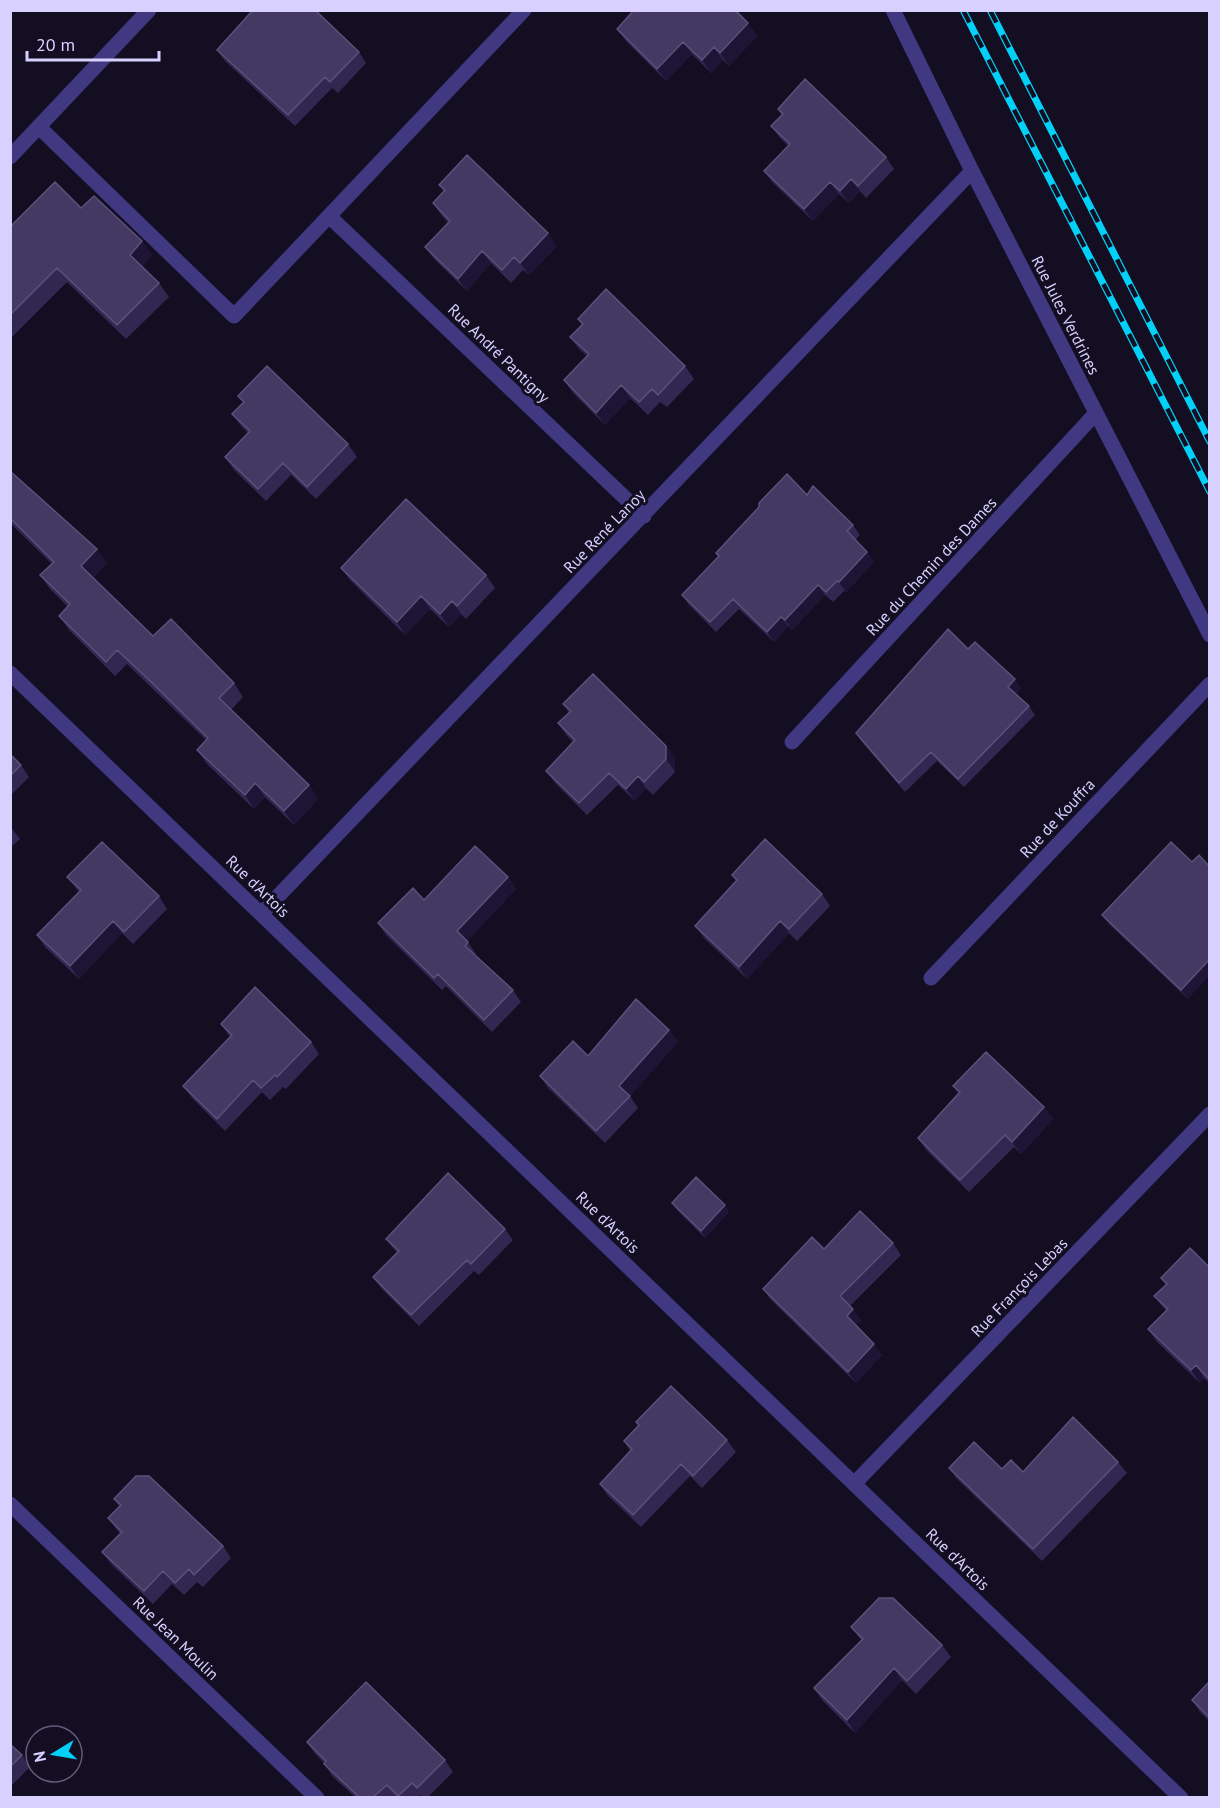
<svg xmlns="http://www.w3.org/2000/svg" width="1220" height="1808" font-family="'PT Sans',sans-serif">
<rect width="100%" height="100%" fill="#130e22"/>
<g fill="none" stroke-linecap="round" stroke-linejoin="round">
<path stroke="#403981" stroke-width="15" d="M 524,10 L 329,216 L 644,516
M 893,10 L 972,171 L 1210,635
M 39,127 L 234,316 L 329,216
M 10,157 L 149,10
M 10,673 L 1181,1798
M 792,742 L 1096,413
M 261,914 L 972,171
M 931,978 L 1210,684
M 854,1484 L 1210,1114
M 10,1504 L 317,1798"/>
<defs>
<path id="rail" d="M 963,10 L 1210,492
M 990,10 L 1210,442"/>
</defs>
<use href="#rail" stroke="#03d0f7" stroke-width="7"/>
<use href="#rail" stroke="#130e22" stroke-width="4.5" stroke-dasharray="14" stroke-linecap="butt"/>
</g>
<path fill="#322750" d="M 748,23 L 757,36 L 729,66 L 723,60 L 711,73 L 692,54 L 666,81 L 626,41 L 617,29 Z
M 217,50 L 359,52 L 366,63 L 338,93 L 332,88 L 295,126 L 225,61 Z
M 778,109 L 886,157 L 894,169 L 866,198 L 860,191 L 849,203 L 839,194 L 813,221 L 773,183 L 764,171 L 788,146 L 780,138 L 771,126 L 782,115 Z
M 439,185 L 557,246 L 529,275 L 523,270 L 511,283 L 491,263 L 467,291 L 434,259 L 425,247 L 448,223 L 442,216 L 433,203 L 444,192 Z
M 81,208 L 142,241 L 152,255 L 142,266 L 159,283 L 169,297 L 126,339 L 67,282 L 10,339 L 10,227 Z
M 578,319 L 685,366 L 694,379 L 667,407 L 660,402 L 648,415 L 630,398 L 605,425 L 573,393 L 564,380 L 587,356 L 579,349 L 570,337 L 582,325 Z
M 238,396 L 348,444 L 357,457 L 316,499 L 291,475 L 266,501 L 234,470 L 225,457 L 248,433 L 241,426 L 232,414 L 243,402 Z
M 10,471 L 107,563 L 93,578 L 153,636 L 234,683 L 243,697 L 231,710 L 309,785 L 318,799 L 294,825 L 265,797 L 254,809 L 207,764 L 197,750 L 206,740 L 156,692 L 127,664 L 115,676 L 69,630 L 59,616 L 68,607 L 50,589 L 40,575 L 52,564 L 10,523 Z
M 807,495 L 853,525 L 860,535 L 855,540 L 867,552 L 874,562 L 846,592 L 844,591 L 833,602 L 825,595 L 792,630 L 788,626 L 774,642 L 739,609 L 716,632 L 689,605 L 682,595 L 719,557 L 716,553 Z
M 341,568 L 486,575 L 495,588 L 466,619 L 461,614 L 449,627 L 430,609 L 405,635 L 350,580 Z
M 968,649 L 1021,688 L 1016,694 L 1029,706 L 1035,715 L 964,787 L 937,761 L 905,792 L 862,742 L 856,733 Z
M 563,704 L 666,746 L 675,758 L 675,772 L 653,795 L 646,788 L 635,801 L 618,785 L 587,815 L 555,783 L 546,771 L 573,742 L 567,736 L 558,723 L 569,713 Z
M 10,754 L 21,765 L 29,777 L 10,796 Z
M 10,826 L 20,839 L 10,848 Z
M 1192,862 L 1188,999 L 1109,924 L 1102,915 Z
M 732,875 L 822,894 L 830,906 L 797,941 L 789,933 L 747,979 L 704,938 L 695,926 L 736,881 Z
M 67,877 L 159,896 L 167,909 L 133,944 L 122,933 L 79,979 L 45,947 L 37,935 L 79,892 Z
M 508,877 L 516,889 L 467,941 L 476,954 L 475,955 L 513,990 L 521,1002 L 492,1032 L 446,986 L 442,990 L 386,935 L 378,923 L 424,900 Z
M 221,1024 L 311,1042 L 319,1054 L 286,1089 L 283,1087 L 270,1100 L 262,1092 L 225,1131 L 192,1098 L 183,1086 L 230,1037 Z
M 669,1030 L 678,1042 L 630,1096 L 638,1108 L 605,1143 L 548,1088 L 540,1076 L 588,1056 Z
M 953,1086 L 1044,1107 L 1053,1119 L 1021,1154 L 1014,1147 L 969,1192 L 927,1151 L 918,1138 L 958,1093 Z
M 672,1203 L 729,1212 L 705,1238 L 677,1210 Z
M 505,1229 L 513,1240 L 479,1275 L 474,1271 L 419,1326 L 381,1288 L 373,1277 L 397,1253 L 386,1239 Z
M 893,1243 L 901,1255 L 850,1306 L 861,1320 L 856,1325 L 882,1355 L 856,1383 L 771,1300 L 763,1289 L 824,1249 Z
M 1209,1267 L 1209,1383 L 1204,1378 L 1200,1383 L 1157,1342 L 1148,1329 L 1166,1311 L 1154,1296 L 1166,1285 L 1161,1278 Z
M 727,1440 L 736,1452 L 702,1488 L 690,1476 L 641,1527 L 608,1496 L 600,1484 L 630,1451 L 624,1441 Z
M 1118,1462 L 1127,1473 L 1042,1561 L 957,1479 L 949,1468 L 1002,1469 L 1023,1472 Z
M 114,1499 L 223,1546 L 231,1558 L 203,1587 L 197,1582 L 184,1595 L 172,1584 L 153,1604 L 111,1564 L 102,1552 L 120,1534 L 108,1518 L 119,1506 Z
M 851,1627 L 942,1645 L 951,1657 L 916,1694 L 902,1680 L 855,1733 L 822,1700 L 814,1688 L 861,1640 Z
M 1209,1682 L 1209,1721 L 1200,1712 L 1192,1700 Z
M 307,1742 L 445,1760 L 453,1772 L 428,1797 L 423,1797 L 420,1795 L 417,1797 L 355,1797 L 332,1776 L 324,1763 L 315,1754 Z
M 10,1744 L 22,1755 L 30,1767 L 10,1787 Z"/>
<path fill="#1e1536" d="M 748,23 L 757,36 L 729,66 L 720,53 Z
M 683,42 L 692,54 L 666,81 L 657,69 Z
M 714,47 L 723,60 L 711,73 L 702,60 Z
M 851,179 L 860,191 L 849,203 L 840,191 Z
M 830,182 L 839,194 L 813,221 L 804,209 Z
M 548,233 L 557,246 L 529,275 L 520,263 Z
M 142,241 L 152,255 L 140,269 L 130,255 Z
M 482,251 L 491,263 L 467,291 L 458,279 Z
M 621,385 L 630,398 L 605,425 L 596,413 Z
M 97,549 L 107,563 L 91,580 L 81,566 Z
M 867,552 L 874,562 L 846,592 L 839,582 Z
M 818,585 L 825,595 L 792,630 L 785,620 Z
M 421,596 L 430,609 L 405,635 L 397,622 Z
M 452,601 L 461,614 L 449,627 L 440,614 Z
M 781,617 L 788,626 L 774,642 L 767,632 Z
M 1015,679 L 1021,688 L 1014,696 L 1008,687 Z
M 666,746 L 675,758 L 675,772 L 666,759 Z
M 638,776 L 646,788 L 635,801 L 626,789 Z
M 255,783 L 265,797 L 254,809 L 245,795 Z
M 309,785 L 318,799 L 294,825 L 284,811 Z
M 508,877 L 516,889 L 466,943 L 457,931 Z
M 113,921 L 122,933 L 79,979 L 70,966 Z
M 780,921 L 789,933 L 747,979 L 739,967 Z
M 1209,960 L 1209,976 L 1188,999 L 1181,990 Z
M 669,1030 L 678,1042 L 630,1096 L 619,1086 Z
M 1044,1107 L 1053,1119 L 1021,1154 L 1012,1142 Z
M 725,1205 L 729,1212 L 705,1238 L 701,1231 Z
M 853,1309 L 861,1320 L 854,1327 L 847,1316 Z
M 874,1344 L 882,1355 L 856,1383 L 848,1372 Z
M 1196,1365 L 1204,1378 L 1200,1383 L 1191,1370 Z
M 894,1668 L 902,1680 L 855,1733 L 847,1720 Z"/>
<path fill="#433963" stroke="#5b517b" stroke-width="1.5" d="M 253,10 L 315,10 L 359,52 L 330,82 L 325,77 L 288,115 L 217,50 Z
M 634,10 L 735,10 L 748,23 L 720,53 L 714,47 L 702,60 L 683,42 L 657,69 L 617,29 Z
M 805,79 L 886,157 L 858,186 L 851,179 L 840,191 L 830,182 L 804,209 L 764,171 L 790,144 L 771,126 L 783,114 L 778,109 Z
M 467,155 L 548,233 L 520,263 L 514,257 L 502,270 L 482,251 L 458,279 L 425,247 L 450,221 L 433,203 L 445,190 L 439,185 Z
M 55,182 L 81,208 L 94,196 L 142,241 L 130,255 L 159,283 L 117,325 L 57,268 L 10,315 L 10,227 Z
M 606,289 L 685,366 L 658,395 L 652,389 L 639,402 L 621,385 L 596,413 L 564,380 L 589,354 L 570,337 L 583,324 L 578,319 Z
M 267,366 L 348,444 L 307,487 L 283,463 L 258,489 L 225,457 L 250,431 L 232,414 L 244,402 L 238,396 Z
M 10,471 L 97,549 L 81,566 L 153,636 L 171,619 L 234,683 L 219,698 L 309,785 L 284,811 L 255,783 L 245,795 L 197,750 L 208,738 L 147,678 L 117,650 L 106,662 L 59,616 L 70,604 L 40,575 L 54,562 L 10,518 Z
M 787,474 L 807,495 L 813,486 L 853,525 L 847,531 L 867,552 L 839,582 L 837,581 L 826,592 L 818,585 L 785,620 L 781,617 L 767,632 L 733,599 L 710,622 L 682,595 L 719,556 L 716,553 L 759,507 L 759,503 Z
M 406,499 L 486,575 L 457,606 L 452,601 L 440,614 L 421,596 L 397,622 L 341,568 Z
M 948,629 L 968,649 L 975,642 L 1015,679 L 1008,687 L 1029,706 L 958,779 L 931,752 L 899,783 L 856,733 Z
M 593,674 L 666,746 L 666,759 L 644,782 L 638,776 L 626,789 L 609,773 L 579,803 L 546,771 L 575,740 L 558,723 L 571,711 L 563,704 Z
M 10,754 L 21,765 L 10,776 Z
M 765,839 L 822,894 L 789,929 L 780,921 L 739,967 L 695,926 L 737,880 L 732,875 Z
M 102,842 L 159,896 L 124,932 L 113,921 L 70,966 L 37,935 L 81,890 L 67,877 Z
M 1171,842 L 1192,862 L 1199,855 L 1209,866 L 1209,960 L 1181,990 L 1102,915 Z
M 475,846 L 508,877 L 457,931 L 468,942 L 465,946 L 513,990 L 484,1020 L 438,974 L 434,978 L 378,923 L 413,888 L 424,900 Z
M 255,987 L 311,1042 L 277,1077 L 275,1075 L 261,1088 L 253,1080 L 217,1119 L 183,1086 L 232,1035 L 221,1024 Z
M 636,999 L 669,1030 L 619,1086 L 630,1096 L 596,1131 L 540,1076 L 573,1041 L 588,1056 Z
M 986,1052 L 1044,1107 L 1012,1142 L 1005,1135 L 960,1180 L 918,1138 L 960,1092 L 953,1086 Z
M 448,1173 L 505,1229 L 471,1264 L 467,1260 L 411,1315 L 373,1277 L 399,1251 L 386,1239 Z
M 696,1177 L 725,1205 L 701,1231 L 672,1203 Z
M 860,1211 L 893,1243 L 840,1296 L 853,1309 L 847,1316 L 874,1344 L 848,1372 L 763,1289 L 812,1237 L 824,1249 Z
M 1190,1248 L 1209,1267 L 1209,1379 L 1196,1365 L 1191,1370 L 1148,1329 L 1168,1309 L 1154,1296 L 1167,1284 L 1161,1278 Z
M 671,1386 L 727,1440 L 693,1476 L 681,1464 L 633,1515 L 600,1484 L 632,1449 L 624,1441 L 639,1425 L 636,1422 Z
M 1073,1417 L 1118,1462 L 1033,1549 L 949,1468 L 974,1442 L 1002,1469 L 1011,1460 L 1023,1472 Z
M 136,1476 L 149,1476 L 223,1546 L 194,1575 L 189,1569 L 175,1583 L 163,1571 L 144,1591 L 102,1552 L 122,1532 L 108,1518 L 121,1505 L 114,1499 Z
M 879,1598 L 893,1598 L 942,1645 L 907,1681 L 894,1668 L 847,1720 L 814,1688 L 863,1639 L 851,1627 Z
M 366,1682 L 445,1760 L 417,1788 L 412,1783 L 398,1796 L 387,1785 L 373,1797 L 359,1797 L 324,1764 L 326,1761 L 307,1742 Z
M 1209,1682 L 1209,1717 L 1192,1700 Z
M 10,1744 L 22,1755 L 10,1767 Z"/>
<g text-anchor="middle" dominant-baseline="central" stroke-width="6" stroke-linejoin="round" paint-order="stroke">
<g font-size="16" fill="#d8d0fe" stroke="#130e22">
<text transform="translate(1066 315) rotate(63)">Rue Jules Verdrines</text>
<text transform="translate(499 353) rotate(44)">Rue André Pantigny</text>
<text transform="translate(604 531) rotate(-46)">Rue René Lanoy</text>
<text transform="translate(931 566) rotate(-47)">Rue du Chemin des Dames</text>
<text transform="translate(1057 818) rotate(-47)">Rue de Kouffra</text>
<text transform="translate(258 886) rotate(44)">Rue d'Artois</text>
<text transform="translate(608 1222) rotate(44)">Rue d'Artois</text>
<text transform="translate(1019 1287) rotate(-46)">Rue François Lebas</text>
<text transform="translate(958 1559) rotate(44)">Rue d'Artois</text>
<text transform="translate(176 1638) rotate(44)">Rue Jean Moulin</text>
</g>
</g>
<rect width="1220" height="1808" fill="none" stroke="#d8d0fe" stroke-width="24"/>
<g transform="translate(54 1754) rotate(259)"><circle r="28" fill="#130e22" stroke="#625c7a" stroke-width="1.5"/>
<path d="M0-4.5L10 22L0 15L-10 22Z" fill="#03d0f7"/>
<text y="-9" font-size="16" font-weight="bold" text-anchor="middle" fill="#d8d0fe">N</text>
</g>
<path d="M27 51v9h132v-9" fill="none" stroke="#d8d0fe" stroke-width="3"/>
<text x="36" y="51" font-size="18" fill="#d8d0fe" stroke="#130e22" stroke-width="4.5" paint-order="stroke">20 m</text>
</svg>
